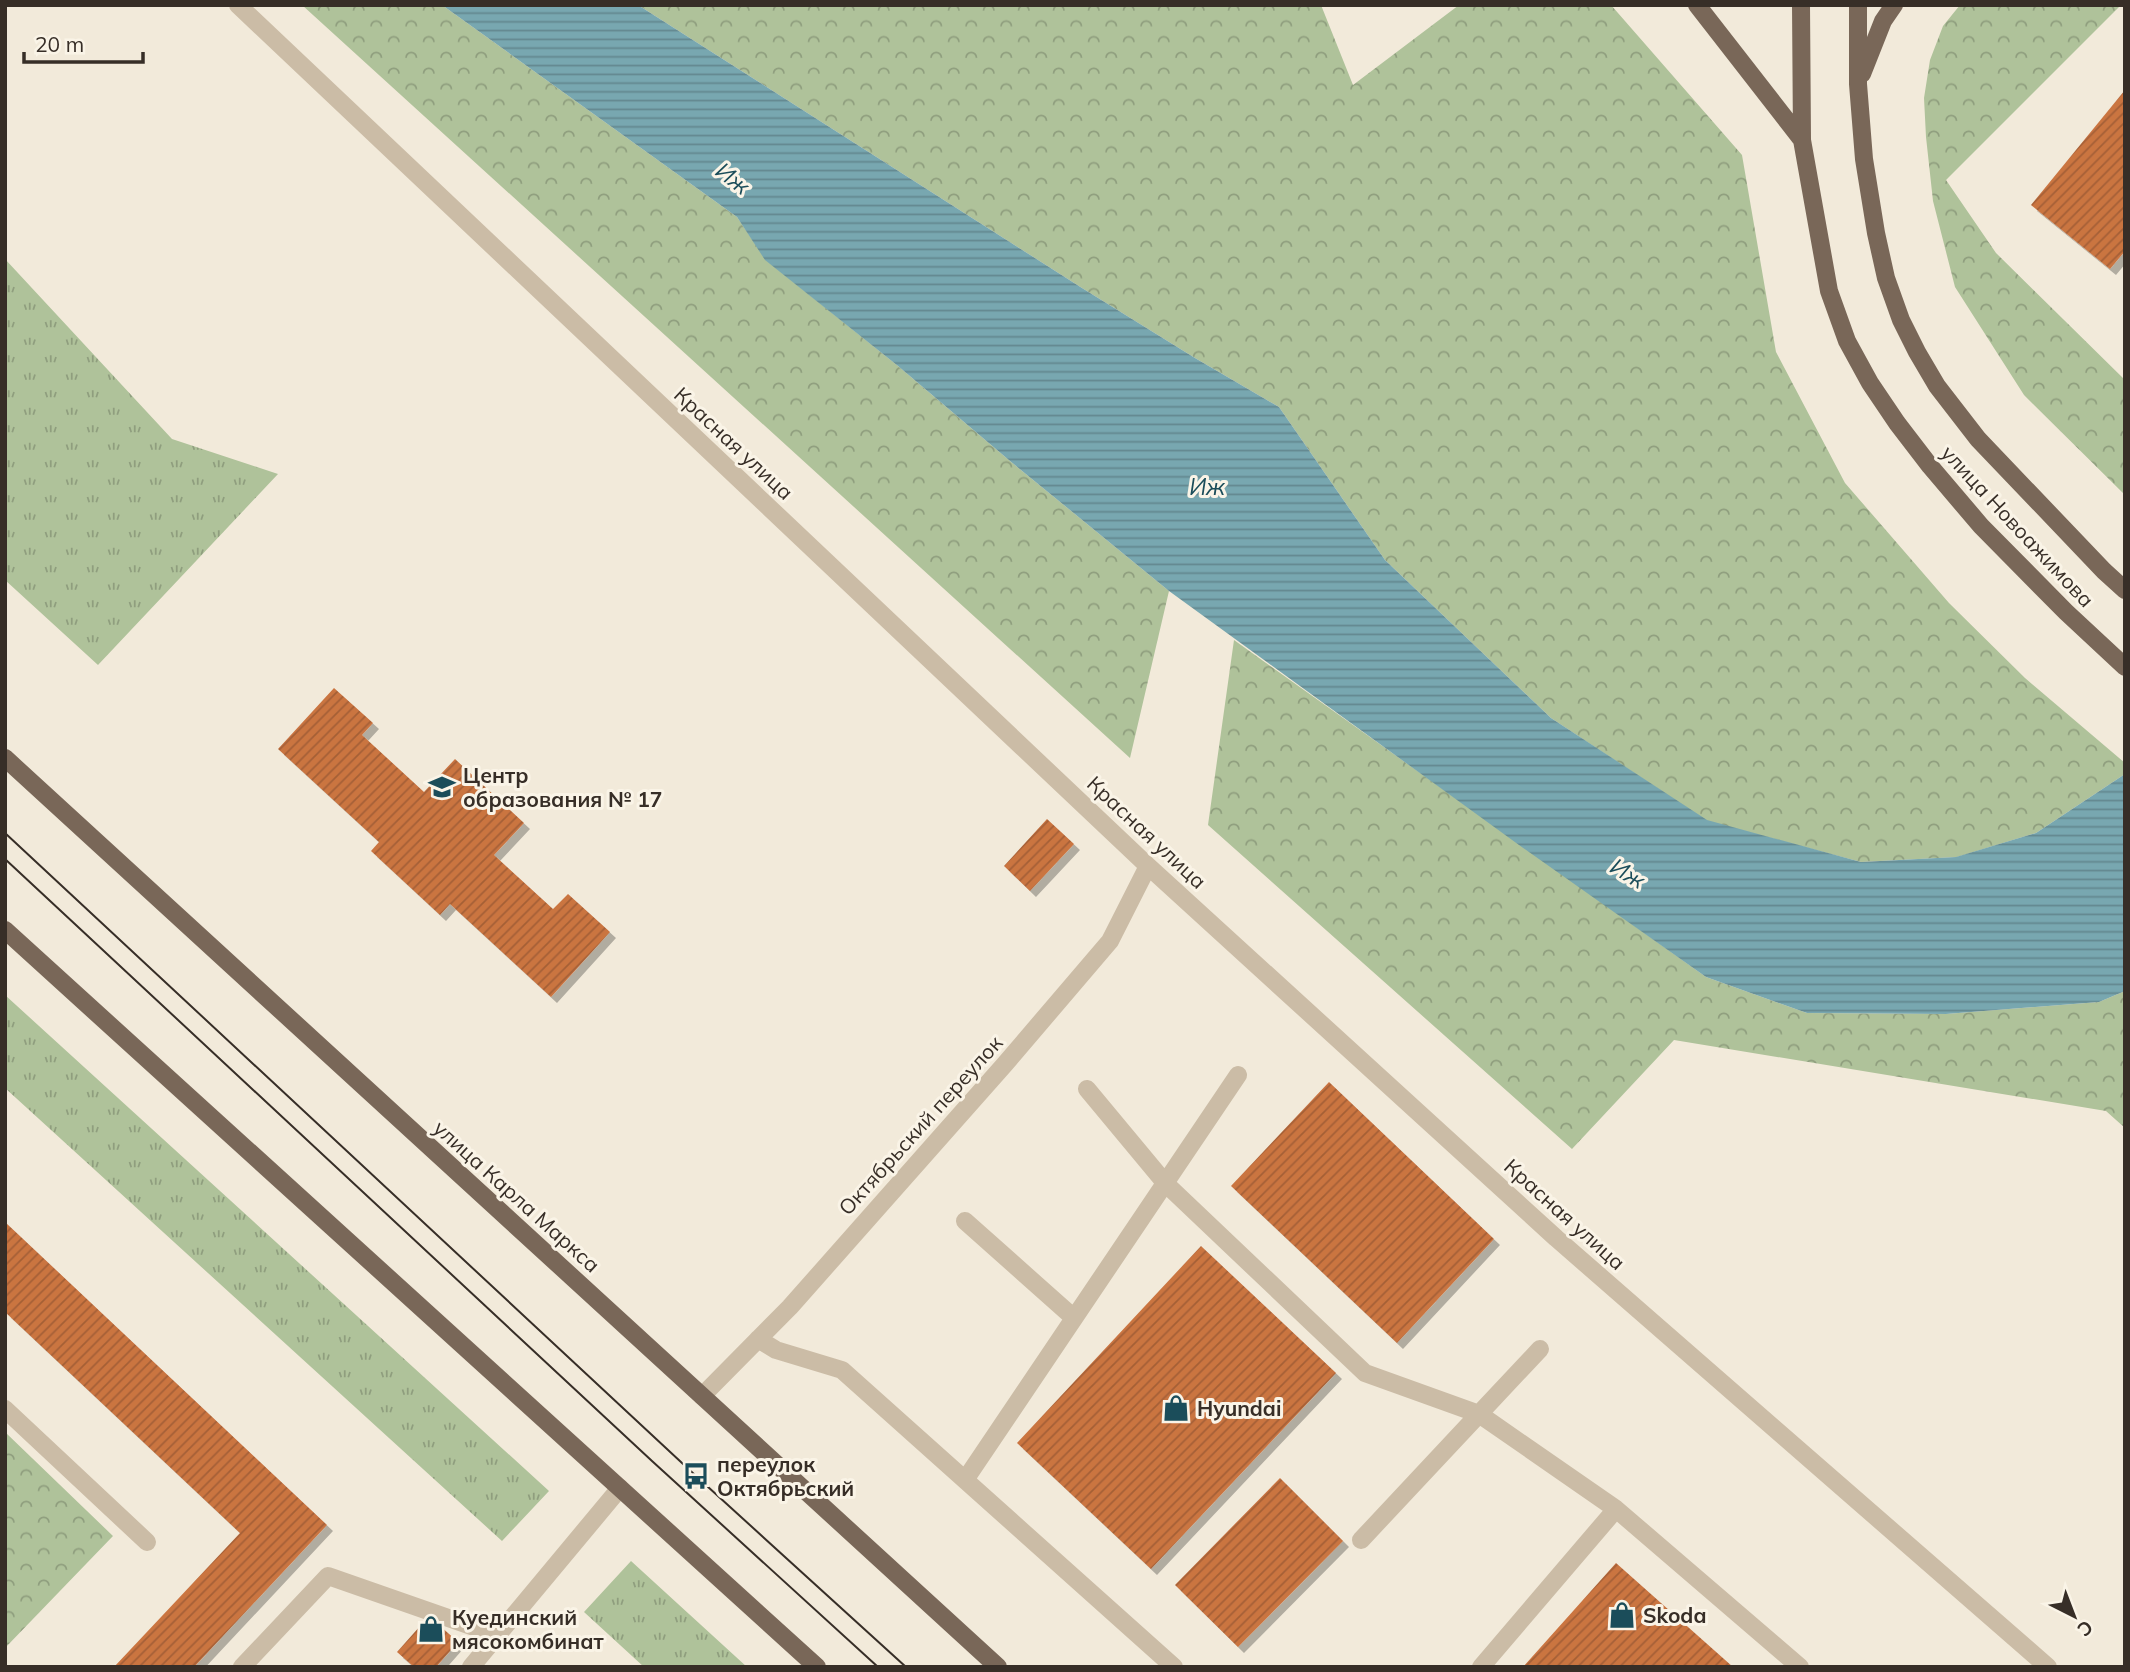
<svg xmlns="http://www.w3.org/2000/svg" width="2130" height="1672" font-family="Mulish,sans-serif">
<defs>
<pattern id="grass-tufts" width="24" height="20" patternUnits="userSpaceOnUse" patternTransform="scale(1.75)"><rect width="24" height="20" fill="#afc29a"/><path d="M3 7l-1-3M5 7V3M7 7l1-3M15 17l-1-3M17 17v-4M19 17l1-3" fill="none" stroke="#8f9e7e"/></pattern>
<pattern id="forest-crowns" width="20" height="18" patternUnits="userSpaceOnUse" patternTransform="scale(1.75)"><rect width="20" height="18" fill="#afc29a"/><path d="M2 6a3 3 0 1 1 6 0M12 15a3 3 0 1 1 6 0" fill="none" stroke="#8f9e7e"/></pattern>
<pattern id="water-rules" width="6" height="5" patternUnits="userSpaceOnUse" patternTransform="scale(1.75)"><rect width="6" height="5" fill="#78a7b0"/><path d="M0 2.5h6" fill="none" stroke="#63888f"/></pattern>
<pattern id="building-hatch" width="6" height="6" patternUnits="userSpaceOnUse" patternTransform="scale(1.75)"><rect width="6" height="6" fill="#ca7441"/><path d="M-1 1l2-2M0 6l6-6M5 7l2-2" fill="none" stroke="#a56036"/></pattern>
<filter id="shadow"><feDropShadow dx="6" dy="6" stdDeviation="0" flood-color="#0004"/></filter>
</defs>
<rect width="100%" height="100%" fill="#f2eada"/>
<path fill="url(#grass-tufts)" d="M 5,259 L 172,439 L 278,474 L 98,665 L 5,580 Z
M 5,995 L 549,1491 L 502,1541 L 5,1088 Z
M 631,1561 L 747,1667 L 644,1667 L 584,1612 Z"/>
<path fill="url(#forest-crowns)" d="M 302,5 L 442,5 L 737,217 L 766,260 L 898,366 L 1010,461 L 1169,591 L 1130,758 Z
M 638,5 L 1321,5 L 1353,85 L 1459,5 L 1611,5 L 1742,155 L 1776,352 L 1845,483 L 1949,603 L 2025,678 L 2125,763 L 2125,774 L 2036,833 L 1957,857 L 1861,862 L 1707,821 L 1551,718 L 1385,560 L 1279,407 L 1195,358 L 1082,288 Z
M 1960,5 L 2121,5 L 1946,180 L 1996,253 L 2125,380 L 2125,495 L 2024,395 L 1955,287 L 1933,201 L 1926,137 L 1924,98 L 1930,60 L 1943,26 Z
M 1234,640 L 1706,977 L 1807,1013 L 1946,1014 L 2099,1002 L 2125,991 L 2125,1128 L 2106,1111 L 1674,1040 L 1572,1149 L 1208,825 Z
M 5,1432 L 113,1536 L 5,1648 Z"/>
<path fill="url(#water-rules)" d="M 442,5 L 638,5 L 1082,288 L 1195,358 L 1279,407 L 1385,560 L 1551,718 L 1707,820 L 1861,862 L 1956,857 L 2036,833 L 2125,774 L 2125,991 L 2099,1002 L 1946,1014 L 1807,1013 L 1706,977 L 1519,845 L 1169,591 L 1010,461 L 898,366 L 765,260 L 737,217 Z"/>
<path fill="url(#building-hatch)" filter="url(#shadow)" d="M 2125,90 L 2125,251 L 2110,269 L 2031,205 Z
M 334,688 L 373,723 L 362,735 L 424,792 L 455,759 L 524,823 L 494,855 L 553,909 L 568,894 L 610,932 L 551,997 L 450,904 L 440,915 L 371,851 L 379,842 L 278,749 Z
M 1047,819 L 1074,844 L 1030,891 L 1004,866 Z
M 1329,1082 L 1494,1239 L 1397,1343 L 1231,1186 Z
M 5,1222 L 327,1525 L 194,1667 L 114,1667 L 240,1533 L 5,1312 Z
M 1201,1246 L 1336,1373 L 1151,1569 L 1017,1443 Z
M 1280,1478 L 1343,1541 L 1238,1647 L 1175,1585 Z
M 1616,1563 L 1733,1667 L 1523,1667 Z
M 429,1616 L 458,1642 L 436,1667 L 414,1667 L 397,1652 Z"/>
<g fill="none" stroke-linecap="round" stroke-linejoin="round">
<path stroke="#cbbca6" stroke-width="18" d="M 238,5 L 1148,866 L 1556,1238 L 2048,1667
M 1087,1089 L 1166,1184 L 1365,1373 L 1479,1414 L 1540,1349
M 965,1221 L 1074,1318
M 758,1339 L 776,1350 L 842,1370 L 1174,1667
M 702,1396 L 790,1307 L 1005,1064 L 1110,941 L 1148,866
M 5,1409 L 147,1542
M 965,1480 L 1238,1075
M 1361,1540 L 1479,1414 L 1616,1509
M 242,1667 L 328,1576 L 497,1635
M 471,1667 L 620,1488
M 1481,1667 L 1616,1509 L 1800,1667"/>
<path stroke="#796758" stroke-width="18" d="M 1697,5 L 1802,140
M 1801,5 L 1802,140 L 1829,291 L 1847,341 L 1870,383 L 1897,423 L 1930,466 L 1981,526 L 2066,612 L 2125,667
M 1858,5 L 1858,84 L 1864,159 L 1876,233 L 1886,278 L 1901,320 L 1917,352 L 1937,386 L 1978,439 L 2104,571 L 2125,590
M 1862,74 L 1883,21 L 1894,5
M 5,758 L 998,1667
M 5,930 L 817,1667"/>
<path stroke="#372e27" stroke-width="2" d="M 5,833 L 696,1476 L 906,1667
M 5,859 L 652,1461 L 878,1667"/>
</g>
<defs>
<symbol id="school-bare" viewBox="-9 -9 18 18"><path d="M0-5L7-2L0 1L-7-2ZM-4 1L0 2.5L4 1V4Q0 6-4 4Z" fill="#1b4d5a" stroke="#faf4e7" stroke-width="2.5" paint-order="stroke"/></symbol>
<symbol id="shop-bare" viewBox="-9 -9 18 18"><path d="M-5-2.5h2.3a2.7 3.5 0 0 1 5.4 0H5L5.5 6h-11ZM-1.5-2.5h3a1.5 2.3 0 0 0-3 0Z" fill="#1b4d5a" stroke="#faf4e7" stroke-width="2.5" paint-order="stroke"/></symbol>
<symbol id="bus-bare" viewBox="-9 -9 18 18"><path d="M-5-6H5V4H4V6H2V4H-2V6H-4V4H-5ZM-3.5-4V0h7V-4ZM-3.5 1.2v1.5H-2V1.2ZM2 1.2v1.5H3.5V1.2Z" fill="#1b4d5a" stroke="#faf4e7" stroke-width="2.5" paint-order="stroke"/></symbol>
</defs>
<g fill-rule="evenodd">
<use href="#school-bare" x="423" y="768" width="38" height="38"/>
<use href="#shop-bare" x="1157" y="1389" width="38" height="38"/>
<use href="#bus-bare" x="677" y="1457" width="38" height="38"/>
<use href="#shop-bare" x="1603" y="1596" width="38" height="38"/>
<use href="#shop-bare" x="412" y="1610" width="38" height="38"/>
</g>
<g text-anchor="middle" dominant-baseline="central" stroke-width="6" stroke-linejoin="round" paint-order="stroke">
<g font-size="21" fill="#372e27" stroke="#faf4e7">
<text transform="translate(734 443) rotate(43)">Красная улица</text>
<text transform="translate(2018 526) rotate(47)">улица Новоажимова</text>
<text transform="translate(1147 832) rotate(43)">Красная улица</text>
<text transform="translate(920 1125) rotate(-48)">Октябрьский переулок</text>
<text transform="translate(517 1196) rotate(42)">улица Карла Маркса</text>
<text transform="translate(1565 1214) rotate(42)">Красная улица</text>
</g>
<g font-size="21" font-weight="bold" fill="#372e27" stroke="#faf4e7" text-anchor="start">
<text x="463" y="775">Центр<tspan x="463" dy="24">образования № 17</tspan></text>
<text x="1197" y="1408">Hyundai</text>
<text x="717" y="1464">переулок<tspan x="717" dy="24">Октябрьский</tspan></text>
<text x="1643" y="1615">Skoda</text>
<text x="452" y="1617">Куединский<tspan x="452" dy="24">мясокомбинат</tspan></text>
</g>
<g font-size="23" font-style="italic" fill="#1b4d5a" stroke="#faf4e7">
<text transform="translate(733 178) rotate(38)">Иж</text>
<text x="1207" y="486">Иж</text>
<text transform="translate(1628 873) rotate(31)">Иж</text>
</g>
</g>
<rect width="2130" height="1672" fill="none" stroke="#372e27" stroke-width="14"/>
<g transform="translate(2074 1616) rotate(138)" stroke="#faf4e7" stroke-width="5" paint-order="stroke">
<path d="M0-5L12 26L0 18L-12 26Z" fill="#372e27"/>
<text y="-10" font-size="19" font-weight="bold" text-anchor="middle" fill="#372e27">С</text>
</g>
<path d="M24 52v10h119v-10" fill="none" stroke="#372e27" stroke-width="3.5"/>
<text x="35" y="52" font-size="21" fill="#372e27" stroke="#faf4e7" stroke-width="5" paint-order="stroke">20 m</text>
</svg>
